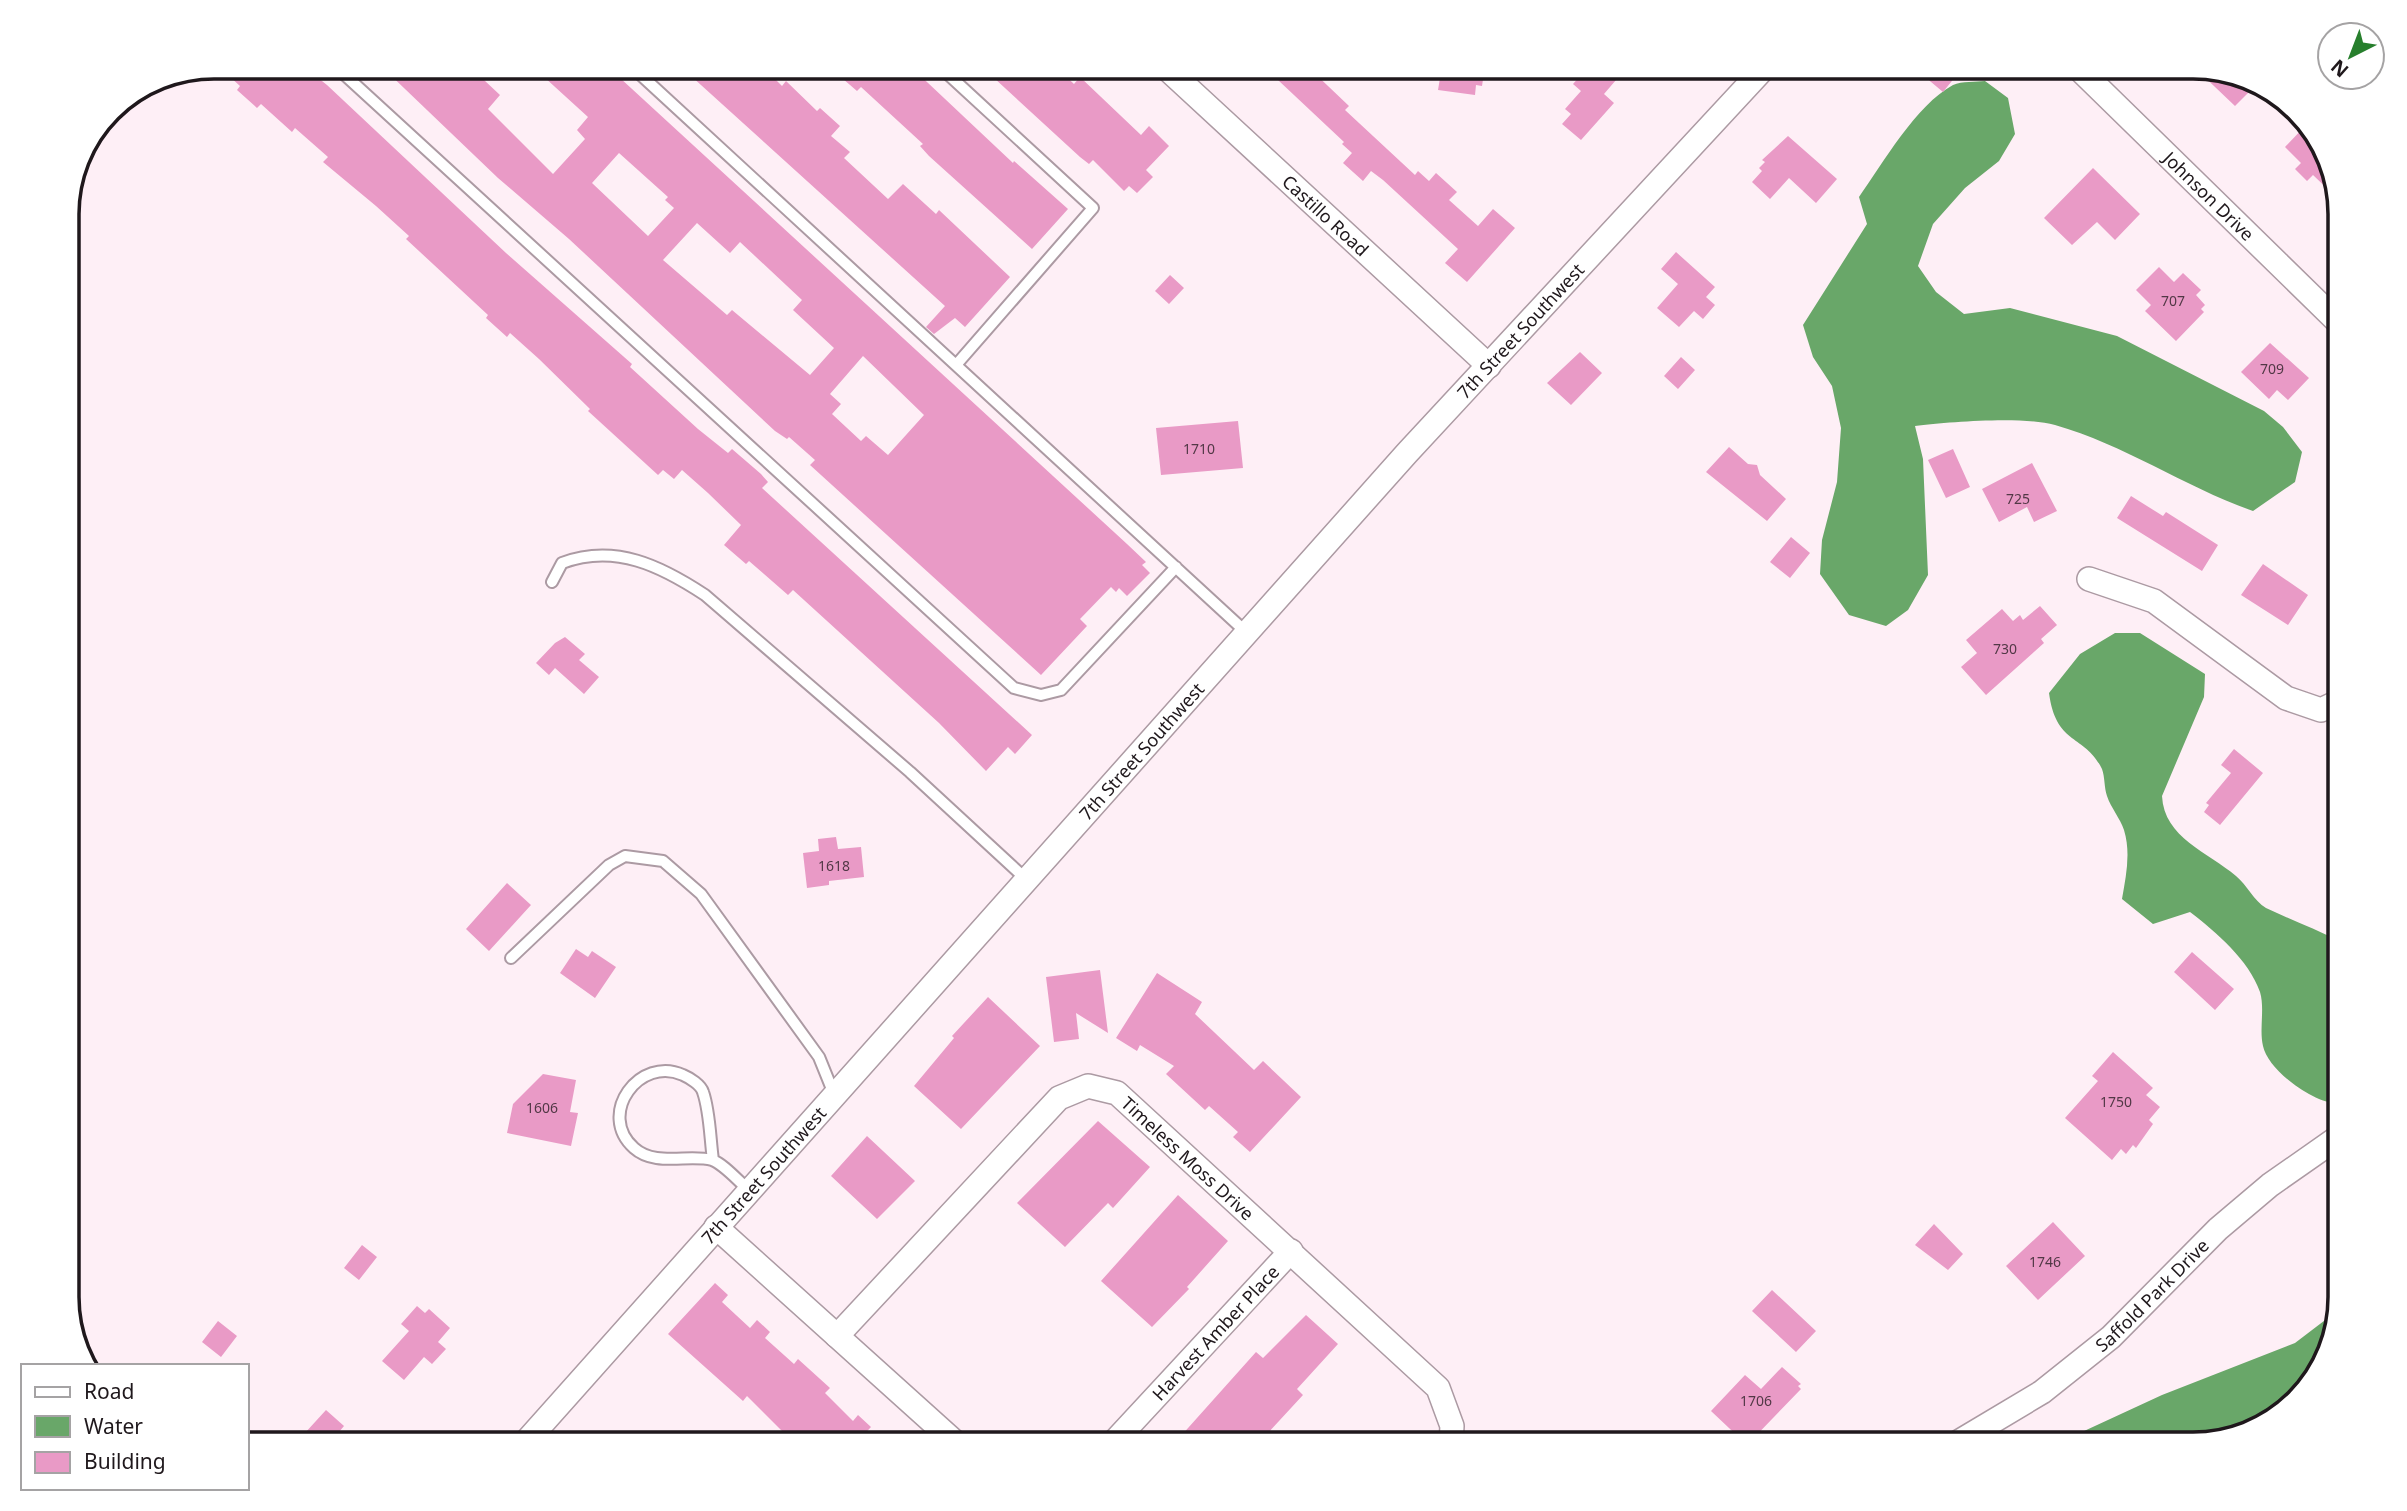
<svg xmlns="http://www.w3.org/2000/svg" width="2407" height="1511" font-family="'Noto Sans',sans-serif">
<rect width="100%" height="100%" fill="#feeff6"/>
<path fill="#69a769" d="M 1985,81 L 2008,98 L 2015,134 L 1999,161 L 1965,188 L 1933,224 L 1918,266 L 1936,292 L 1964,314 L 2010,308 L 2117,336 L 2264,411 L 2283,427 L 2302,452 L 2295,482 L 2253,511 C 2185,487 2125,445 2055,425 C 2022,416 1949,422 1915,426 L 1923,459 L 1928,575 L 1908,610 L 1886,626 L 1849,615 L 1820,574 L 1822,540 L 1837,482 L 1841,428 L 1832,386 L 1813,357 L 1803,325 L 1867,224 L 1859,197 C 1883,163 1916,105 1953,85 C 1962,81 1976,82 1985,81 Z
M 2115,633 L 2140,633 L 2205,674 L 2204,697 L 2162,796 C 2164,838 2208,852 2236,876 C 2247,885 2254,901 2266,908 C 2291,920 2316,929 2340,942 L 2340,1103 C 2317,1106 2268,1071 2263,1046 C 2259,1029 2265,1009 2260,992 C 2249,960 2216,932 2190,912 L 2153,924 L 2122,899 C 2126,876 2131,853 2124,830 C 2120,818 2111,808 2107,796 C 2104,788 2105,777 2102,769 C 2085,734 2056,746 2049,693 L 2080,654 Z
M 2337,1311 L 2321,1371 L 2267,1425 L 2193,1444 L 2056,1444 L 2162,1395 L 2295,1343 Z"/>
<path fill="#e99ac6" fill-rule="evenodd" d="M 218,66 L 303,66 L 327,85 L 506,253 L 632,364 L 630,367 L 698,429 L 728,453 L 732,449 L 761,474 L 768,482 L 762,488 L 1032,735 L 1015,754 L 1008,747 L 986,771 L 939,723 L 793,590 L 788,595 L 749,561 L 746,564 L 724,545 L 741,525 L 708,493 L 682,470 L 674,479 L 663,470 L 658,475 L 588,411 L 590,409 L 539,359 L 510,333 L 507,337 L 486,318 L 488,315 L 406,239 L 409,236 L 376,206 L 323,162 L 328,157 L 295,128 L 292,132 L 261,104 L 257,108 L 237,90 L 240,86 Z
M 381,66 L 469,66 L 500,95 L 488,109 L 553,174 L 585,139 L 577,130 L 588,117 L 532,66 L 607,66 L 1127,544 L 1146,562 L 1142,565 L 1150,573 L 1127,596 L 1119,588 L 1116,592 L 1111,587 L 1080,619 L 1087,626 L 1041,675 L 810,465 L 815,460 L 789,437 L 787,439 L 775,431 L 569,239 L 498,178 ZM 619,153 L 668,197 L 665,200 L 674,208 L 648,236 L 592,183 ZM 697,223 L 730,253 L 740,242 L 802,300 L 793,310 L 834,348 L 810,375 L 732,310 L 727,315 L 663,260 ZM 863,356 L 924,415 L 888,455 L 866,436 L 861,441 L 832,414 L 841,404 L 830,394 Z
M 680,66 L 762,66 L 782,86 L 786,81 L 817,111 L 820,108 L 840,126 L 831,136 L 850,152 L 844,158 L 888,199 L 903,184 L 936,214 L 939,210 L 1010,277 L 965,327 L 955,318 L 934,334 L 926,327 L 945,306 Z
M 828,66 L 910,66 L 1013,163 L 1014,161 L 1068,209 L 1032,249 L 929,156 L 920,146 L 923,144 L 861,87 L 857,91 Z
M 981,66 L 1055,66 L 1074,84 L 1080,77 L 1141,135 L 1149,126 L 1169,146 L 1146,170 L 1153,177 L 1137,193 L 1129,186 L 1124,191 L 1093,160 L 1089,164 L 1080,157 Z
M 1263,66 L 1307,66 L 1349,106 L 1345,110 L 1415,175 L 1418,171 L 1429,181 L 1436,173 L 1457,192 L 1449,200 L 1478,226 L 1493,209 L 1515,228 L 1467,282 L 1445,263 L 1458,249 L 1383,180 L 1371,171 L 1363,181 L 1343,163 L 1352,153 L 1342,144 L 1344,142 Z
M 1442,66 L 1485,66 L 1482,86 L 1476,85 L 1475,95 L 1438,90 Z
M 1589,66 L 1628,66 L 1604,94 L 1614,103 L 1581,140 L 1562,124 L 1571,114 L 1565,109 L 1581,91 L 1573,84 Z
M 1912,66 L 1964,66 L 1943,92 Z
M 2194,67 L 2222,74 L 2257,84 L 2235,106 Z
M 2306,125 L 2321,140 L 2338,199 L 2313,175 L 2307,181 L 2295,169 L 2301,163 L 2285,147 Z
M 1788,136 L 1837,179 L 1816,203 L 1789,178 L 1770,199 L 1752,182 L 1762,171 L 1759,168 L 1765,162 L 1762,160 Z
M 2093,168 L 2140,214 L 2115,240 L 2097,222 L 2072,245 L 2044,218 Z
M 1676,252 L 1715,287 L 1706,297 L 1715,305 L 1703,319 L 1694,311 L 1679,327 L 1657,308 L 1678,284 L 1661,269 Z
M 2159,267 L 2174,282 L 2183,273 L 2201,290 L 2196,295 L 2205,305 L 2201,309 L 2204,312 L 2176,341 L 2145,311 L 2151,305 L 2136,290 Z
M 1170,275 L 1184,288 L 1169,304 L 1155,291 Z
M 2270,343 L 2309,378 L 2288,400 L 2277,390 L 2269,399 L 2241,372 Z
M 1580,352 L 1602,373 L 1571,405 L 1547,383 Z
M 1681,357 L 1695,370 L 1678,389 L 1664,376 Z
M 1238,421 L 1243,468 L 1161,475 L 1156,428 Z
M 1729,447 L 1748,464 L 1757,465 L 1760,475 L 1786,499 L 1767,521 L 1706,472 Z
M 1953,449 L 1970,487 L 1946,498 L 1928,460 Z
M 2032,463 L 2057,511 L 2034,522 L 2027,507 L 1999,522 L 1982,489 Z
M 2131,496 L 2163,516 L 2166,512 L 2218,545 L 2202,571 L 2117,518 Z
M 1791,537 L 1810,553 L 1790,578 L 1770,562 Z
M 2263,564 L 2308,595 L 2288,625 L 2241,595 Z
M 2040,606 L 2057,625 L 2041,639 L 2044,643 L 1986,695 L 1961,667 L 1977,653 L 1966,640 L 2002,609 L 2013,621 L 2020,615 L 2023,620 Z
M 565,637 L 585,654 L 579,660 L 599,677 L 584,694 L 555,668 L 549,675 L 536,663 L 555,643 Z
M 2234,749 L 2263,773 L 2220,825 L 2204,812 L 2209,805 L 2206,803 L 2231,773 L 2221,765 Z
M 836,837 L 838,849 L 861,847 L 864,877 L 829,881 L 829,885 L 807,888 L 803,853 L 819,851 L 818,839 Z
M 507,883 L 531,905 L 489,951 L 466,929 Z
M 576,949 L 588,957 L 592,951 L 616,967 L 595,998 L 560,973 Z
M 2192,952 L 2234,989 L 2215,1010 L 2174,972 Z
M 1100,970 L 1108,1033 L 1076,1013 L 1079,1039 L 1054,1042 L 1046,977 Z
M 1157,973 L 1202,1002 L 1195,1014 L 1254,1070 L 1263,1061 L 1301,1097 L 1250,1152 L 1233,1137 L 1238,1132 L 1209,1106 L 1205,1110 L 1166,1074 L 1174,1066 L 1140,1045 L 1137,1051 L 1116,1038 Z
M 988,997 L 1040,1046 L 961,1129 L 914,1086 L 954,1038 L 952,1036 Z
M 2113,1052 L 2153,1088 L 2146,1095 L 2160,1107 L 2149,1120 L 2153,1124 L 2136,1148 L 2133,1145 L 2126,1154 L 2121,1149 L 2112,1160 L 2065,1118 L 2098,1081 L 2092,1076 Z
M 543,1074 L 576,1080 L 570,1112 L 578,1113 L 571,1146 L 507,1133 L 513,1104 Z
M 1098,1121 L 1150,1167 L 1113,1208 L 1108,1203 L 1065,1247 L 1017,1203 Z
M 867,1136 L 915,1181 L 877,1219 L 831,1176 Z
M 1178,1195 L 1228,1241 L 1187,1287 L 1189,1289 L 1152,1327 L 1101,1281 Z
M 2053,1222 L 2085,1256 L 2038,1300 L 2006,1266 Z
M 1934,1224 L 1963,1254 L 1948,1270 L 1915,1245 Z
M 362,1245 L 377,1257 L 359,1280 L 344,1268 Z
M 715,1283 L 728,1295 L 722,1302 L 750,1328 L 757,1320 L 770,1332 L 765,1338 L 794,1364 L 798,1359 L 830,1388 L 825,1393 L 853,1421 L 858,1415 L 871,1427 L 854,1445 L 796,1445 L 747,1396 L 743,1401 L 668,1334 Z
M 1772,1290 L 1816,1331 L 1796,1352 L 1752,1311 Z
M 417,1306 L 425,1313 L 429,1309 L 450,1328 L 438,1342 L 446,1349 L 432,1364 L 424,1357 L 404,1380 L 382,1361 L 409,1331 L 401,1324 Z
M 1306,1315 L 1338,1344 L 1297,1389 L 1303,1395 L 1257,1445 L 1188,1445 L 1180,1437 L 1256,1352 L 1263,1358 Z
M 218,1321 L 237,1336 L 221,1357 L 202,1342 Z
M 1782,1367 L 1801,1384 L 1798,1386 L 1801,1389 L 1747,1445 L 1711,1411 L 1745,1375 L 1761,1389 Z
M 326,1410 L 344,1426 L 328,1445 L 294,1445 Z"/>
<g fill="none" stroke-linecap="round" stroke-linejoin="round">
<defs>
<path id="service" d="M 335,66 L 1014,688 L 1041,695 L 1061,690 L 1176,567
M 631,66 L 1247,633
M 939,66 L 1093,208 L 956,365
M 552,582 L 562,563 C 615,543 661,566 705,595 L 910,772 L 1026,879
M 511,958 L 609,865 L 625,856 L 663,861 L 701,894 L 819,1057 L 834,1094
M 713,1160 C 710,1139 710,1112 703,1092 C 701,1085 690,1078 683,1075 C 640,1055 596,1114 634,1148 C 655,1167 688,1154 712,1160 C 724,1164 739,1182 749,1190"/>
<g id="minor">
<path id="s1" d="M 1164,66 L 1489,366"/>
<path id="s2" d="M 2076,66 L 2340,324"/>
<path d="M 2089,579 L 2154,601 L 2286,698 L 2321,710 L 2340,701"/>
<path d="M 716,1227 L 957,1444"/>
<path id="s3" d="M 837,1336 L 1059,1098 L 1088,1086 L 1117,1093 L 1438,1388 L 1452,1426 L 1451,1444"/>
<path id="s4" d="M 524,1444 L 1407,453 L 1766,66"/>
<path id="s5" d="M 1112,1444 L 1291,1251"/>
<path id="s6" d="M 1955,1444 L 2042,1392 L 2111,1337 L 2218,1229 L 2270,1185 L 2340,1136"/>
</g>
</defs>
<use href="#service" stroke="#ac9aa3" stroke-width="14"/>
<use href="#minor" stroke="#ac9aa3" stroke-width="26"/>
<use href="#service" stroke="#fff" stroke-width="10"/>
<use href="#minor" stroke="#fff" stroke-width="23"/>
</g>
<g text-anchor="middle" dominant-baseline="central" stroke-width="6" stroke-linejoin="round" paint-order="stroke">
<g font-size="14" fill="#523846">
<text x="2173" y="300">707</text>
<text x="2272" y="368">709</text>
<text x="1199" y="448">1710</text>
<text x="2018" y="498">725</text>
<text x="2005" y="648">730</text>
<text x="834" y="865">1618</text>
<text x="2116" y="1101">1750</text>
<text x="542" y="1107">1606</text>
<text x="2045" y="1261">1746</text>
<text x="1756" y="1400">1706</text>
</g>
<g font-size="18" fill="#1f181c" stroke="#fff">
<text stroke="none"><textPath href="#s2" startOffset="186">Johnson Drive</textPath></text>
<text stroke="none"><textPath href="#s1" startOffset="220">Castillo Road</textPath></text>
<text stroke="none"><textPath href="#s4" startOffset="1494">7th Street Southwest</textPath></text>
<text stroke="none"><textPath href="#s4" startOffset="928">7th Street Southwest</textPath></text>
<text stroke="none"><textPath href="#s3" startOffset="483">Timeless Moss Drive</textPath></text>
<text stroke="none"><textPath href="#s4" startOffset="360">7th Street Southwest</textPath></text>
<text stroke="none"><textPath href="#s6" startOffset="248">Saffold Park Drive</textPath></text>
<text stroke="none"><textPath href="#s5" startOffset="152">Harvest Amber Place</textPath></text>
</g>
</g>
<path d="M0 0H2407V1511H0ZM214 79H2193A135 135 0 0 1 2328 214V1297A135 135 0 0 1 2193 1432H214A135 135 0 0 1 79 1297V214A135 135 0 0 1 214 79Z" fill="#fff" fill-rule="evenodd"/>
<path fill="none" stroke="#1f181c" stroke-width="3.5" d="M214 79H2193A135 135 0 0 1 2328 214V1297A135 135 0 0 1 2193 1432H214A135 135 0 0 1 79 1297V214A135 135 0 0 1 214 79Z"/>
<rect x="21" y="1364" width="228" height="126" fill="#ffffff" stroke="#a5a3a4" stroke-width="2"/>
<rect x="35" y="1387" width="35" height="10" fill="#ffffff" stroke="#a5a3a4" stroke-width="2"/>
<text x="84" y="1399" font-size="21" fill="#1f181c">Road</text>
<rect x="35" y="1416" width="35" height="21" fill="#69a769" stroke="#a5a3a4" stroke-width="2"/>
<text x="84" y="1434" font-size="21" fill="#1f181c">Water</text>
<rect x="35" y="1452" width="35" height="21" fill="#e99ac6" stroke="#a5a3a4" stroke-width="2"/>
<text x="84" y="1469" font-size="21" fill="#1f181c">Building</text>
<g transform="translate(2351 56) rotate(222)"><circle r="33" fill="#ffffff" stroke="#a5a3a4" stroke-width="2"/>
<path d="M0-5L12 26L0 18L-12 26Z" fill="#277f2d"/>
<text y="-10" font-size="19" font-weight="bold" text-anchor="middle" fill="#1f181c">N</text>
</g>
</svg>
